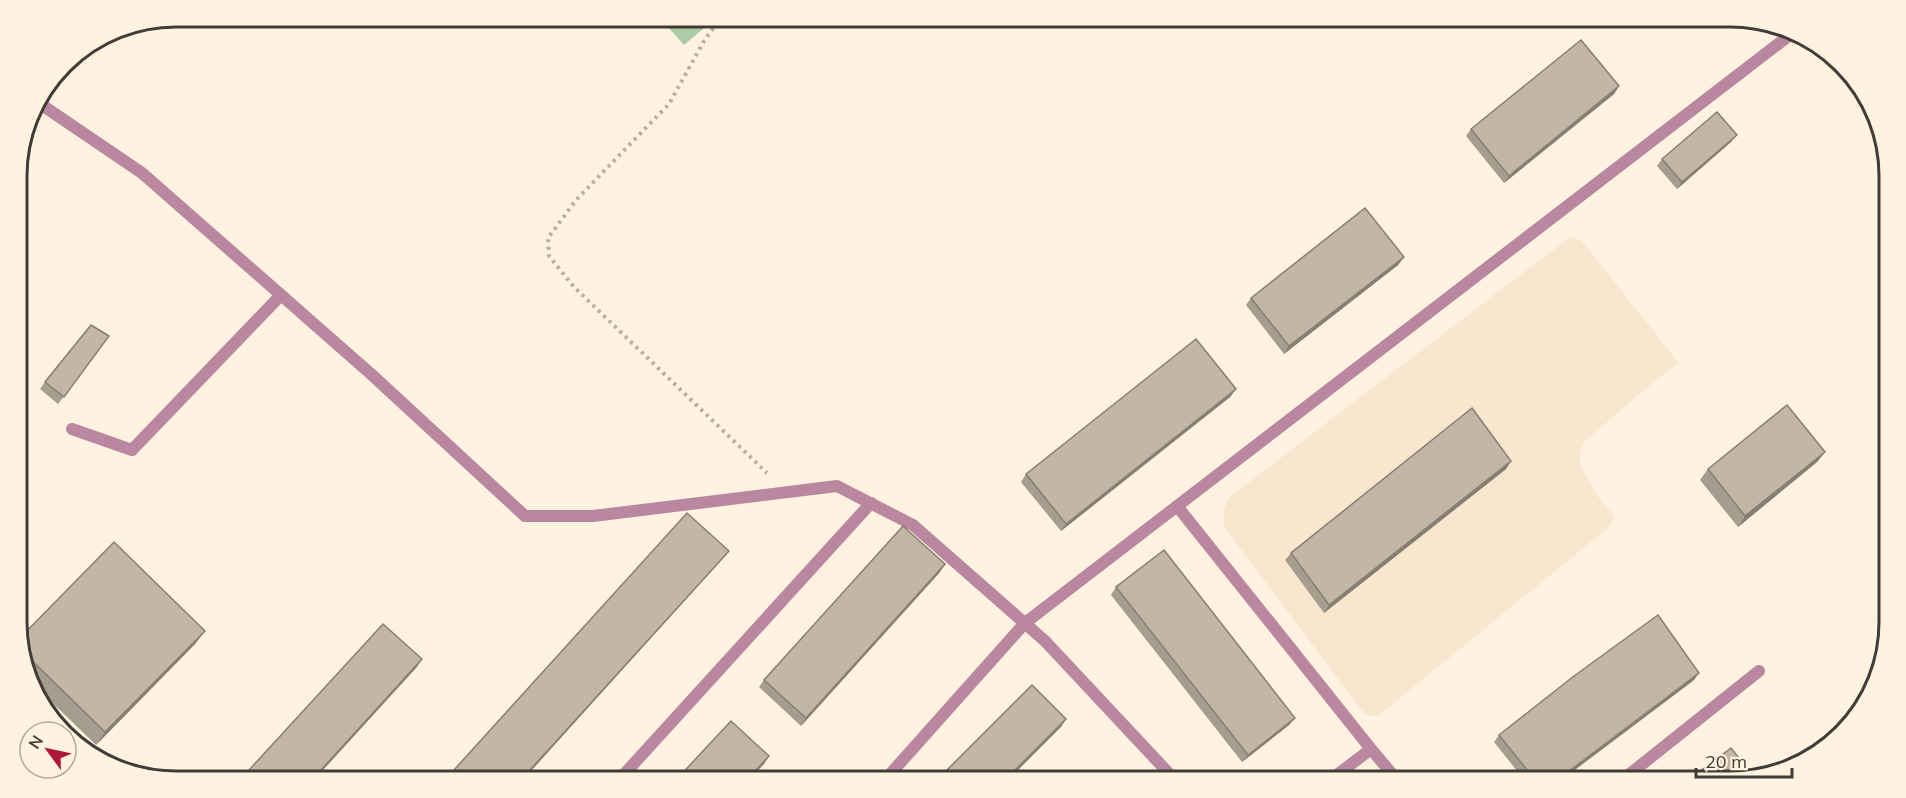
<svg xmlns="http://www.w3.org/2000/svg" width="1906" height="798" font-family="Mulish,sans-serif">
<rect width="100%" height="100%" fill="#fff2e0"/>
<path fill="#f7e7ce" d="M 1570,237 L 1581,240 L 1679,363 L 1657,379 L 1583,443 L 1579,464 L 1599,498 L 1615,517 L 1608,528 L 1378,716 L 1365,715 L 1224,527 L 1224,509 L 1228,498 Z"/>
<path fill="#aecba8" d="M 659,17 L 717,17 L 684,45 Z"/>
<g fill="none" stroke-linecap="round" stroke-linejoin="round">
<path stroke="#b9afa1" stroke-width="4" stroke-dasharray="3 4.5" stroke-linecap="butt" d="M 722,16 L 704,41 L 669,104 L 576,200 L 548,238 L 549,256 L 574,287 L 767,473"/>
<path stroke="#b9879f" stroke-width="12" d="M 72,429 L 132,450 L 281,295
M 1177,506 L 1371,749
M 618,781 L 871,503
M 884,781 L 1025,623 L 1795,31
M 1329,781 L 1371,749 L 1398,781
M 1621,781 L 1759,671"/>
<path stroke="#b9879f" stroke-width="12" d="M 36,101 L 142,173 L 371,374 L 525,516 L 593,516 L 837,486 L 913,525 L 1045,641 L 1176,781"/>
</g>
<path fill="#a79d8e" d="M 1710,16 L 1723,16 L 1715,23 Z
M 1846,71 L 1856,79 L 1862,93 Z
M 1619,86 L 1614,94 L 1504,183 L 1466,136 L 1471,129 Z
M 1731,142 L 1677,189 L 1657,166 L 1662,159 Z
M 1404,257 L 1398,265 L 1284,354 L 1246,305 L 1251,298 Z
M 109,336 L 58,404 L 40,389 L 45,382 Z
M 1236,389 L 1230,397 L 1061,531 L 1021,482 L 1026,474 Z
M 1825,452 L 1817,462 L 1738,527 L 1700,480 L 1708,469 Z
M 1511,461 L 1506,469 L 1324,613 L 1285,560 L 1291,553 Z
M 940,572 L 801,726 L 759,687 L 764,680 Z
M 1116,587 L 1295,718 L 1289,725 L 1242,762 L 1111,595 Z
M 205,631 L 195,644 L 96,745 L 36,687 L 18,643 Z
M 1694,680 L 1560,781 L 1525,781 L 1494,742 L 1499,735 Z"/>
<path fill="#887f74" d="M 1719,16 L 1723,16 L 1715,23 Z
M 1619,86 L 1614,94 L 1504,183 L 1509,176 Z
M 1737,135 L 1731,142 L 1677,189 L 1682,182 Z
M 1404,257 L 1398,265 L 1284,354 L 1289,346 Z
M 1236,389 L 1230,397 L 1061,531 L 1066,524 Z
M 1825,452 L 1817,462 L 1738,527 L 1745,516 Z
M 1511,461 L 1506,469 L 1324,613 L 1329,605 Z
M 729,551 L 723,558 L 522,781 L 520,781 Z
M 945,564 L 940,572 L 801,726 L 806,718 Z
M 205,631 L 195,644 L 96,745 L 105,732 Z
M 422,659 L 417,667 L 313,781 L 311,781 Z
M 1699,673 L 1694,680 L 1560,781 L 1556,781 Z
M 1295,718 L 1289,725 L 1242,762 L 1248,755 Z
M 1066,719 L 1061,727 L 1007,781 L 1004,781 Z
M 769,756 L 764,764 L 748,781 L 746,781 Z"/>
<path fill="#c2b6a5" stroke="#887f74" stroke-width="1.5" d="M 1581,40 L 1619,86 L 1509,176 L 1471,129 Z
M 1717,112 L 1737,135 L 1682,182 L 1662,159 Z
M 1365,208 L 1404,257 L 1289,346 L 1251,298 Z
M 91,325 L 109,336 L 64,397 L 45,382 Z
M 1196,339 L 1236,389 L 1066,524 L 1026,474 Z
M 1787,405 L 1825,452 L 1745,516 L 1708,469 Z
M 1472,408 L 1511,461 L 1329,605 L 1291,553 Z
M 687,513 L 729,551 L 520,781 L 444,781 Z
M 903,526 L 945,564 L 806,718 L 764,680 Z
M 114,542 L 205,631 L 105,732 L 20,649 L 18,643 L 18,640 Z
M 1164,550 L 1295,718 L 1248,755 L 1116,587 Z
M 1658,615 L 1699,673 L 1556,781 L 1536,781 L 1499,735 L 1574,676 Z
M 383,624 L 422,659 L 311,781 L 239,781 Z
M 1032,685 L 1066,719 L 1004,781 L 936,781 Z
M 731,721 L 769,756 L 746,781 L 675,781 Z
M 1731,748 L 1753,776 L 1740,781 L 1687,781 Z"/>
<path d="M0 0H1906V798H0ZM176 27H1730A149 149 0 0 1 1879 176V622A149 149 0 0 1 1730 771H176A149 149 0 0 1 27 622V176A149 149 0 0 1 176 27Z" fill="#fff2e0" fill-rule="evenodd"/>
<path fill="none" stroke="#413c35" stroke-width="3" d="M176 27H1730A149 149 0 0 1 1879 176V622A149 149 0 0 1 1730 771H176A149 149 0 0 1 27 622V176A149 149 0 0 1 176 27Z"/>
<g transform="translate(48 750) rotate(303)"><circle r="28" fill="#fff2e0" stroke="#b3a99c" stroke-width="1.5"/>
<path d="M0-4.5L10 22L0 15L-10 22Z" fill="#ac173a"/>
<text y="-9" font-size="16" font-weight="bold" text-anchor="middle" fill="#413c35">N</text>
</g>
<path d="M1696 768v9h96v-9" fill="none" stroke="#413c35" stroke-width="3"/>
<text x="1705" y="768" font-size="18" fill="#413c35" stroke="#fff2e0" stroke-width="4.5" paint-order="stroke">20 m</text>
</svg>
